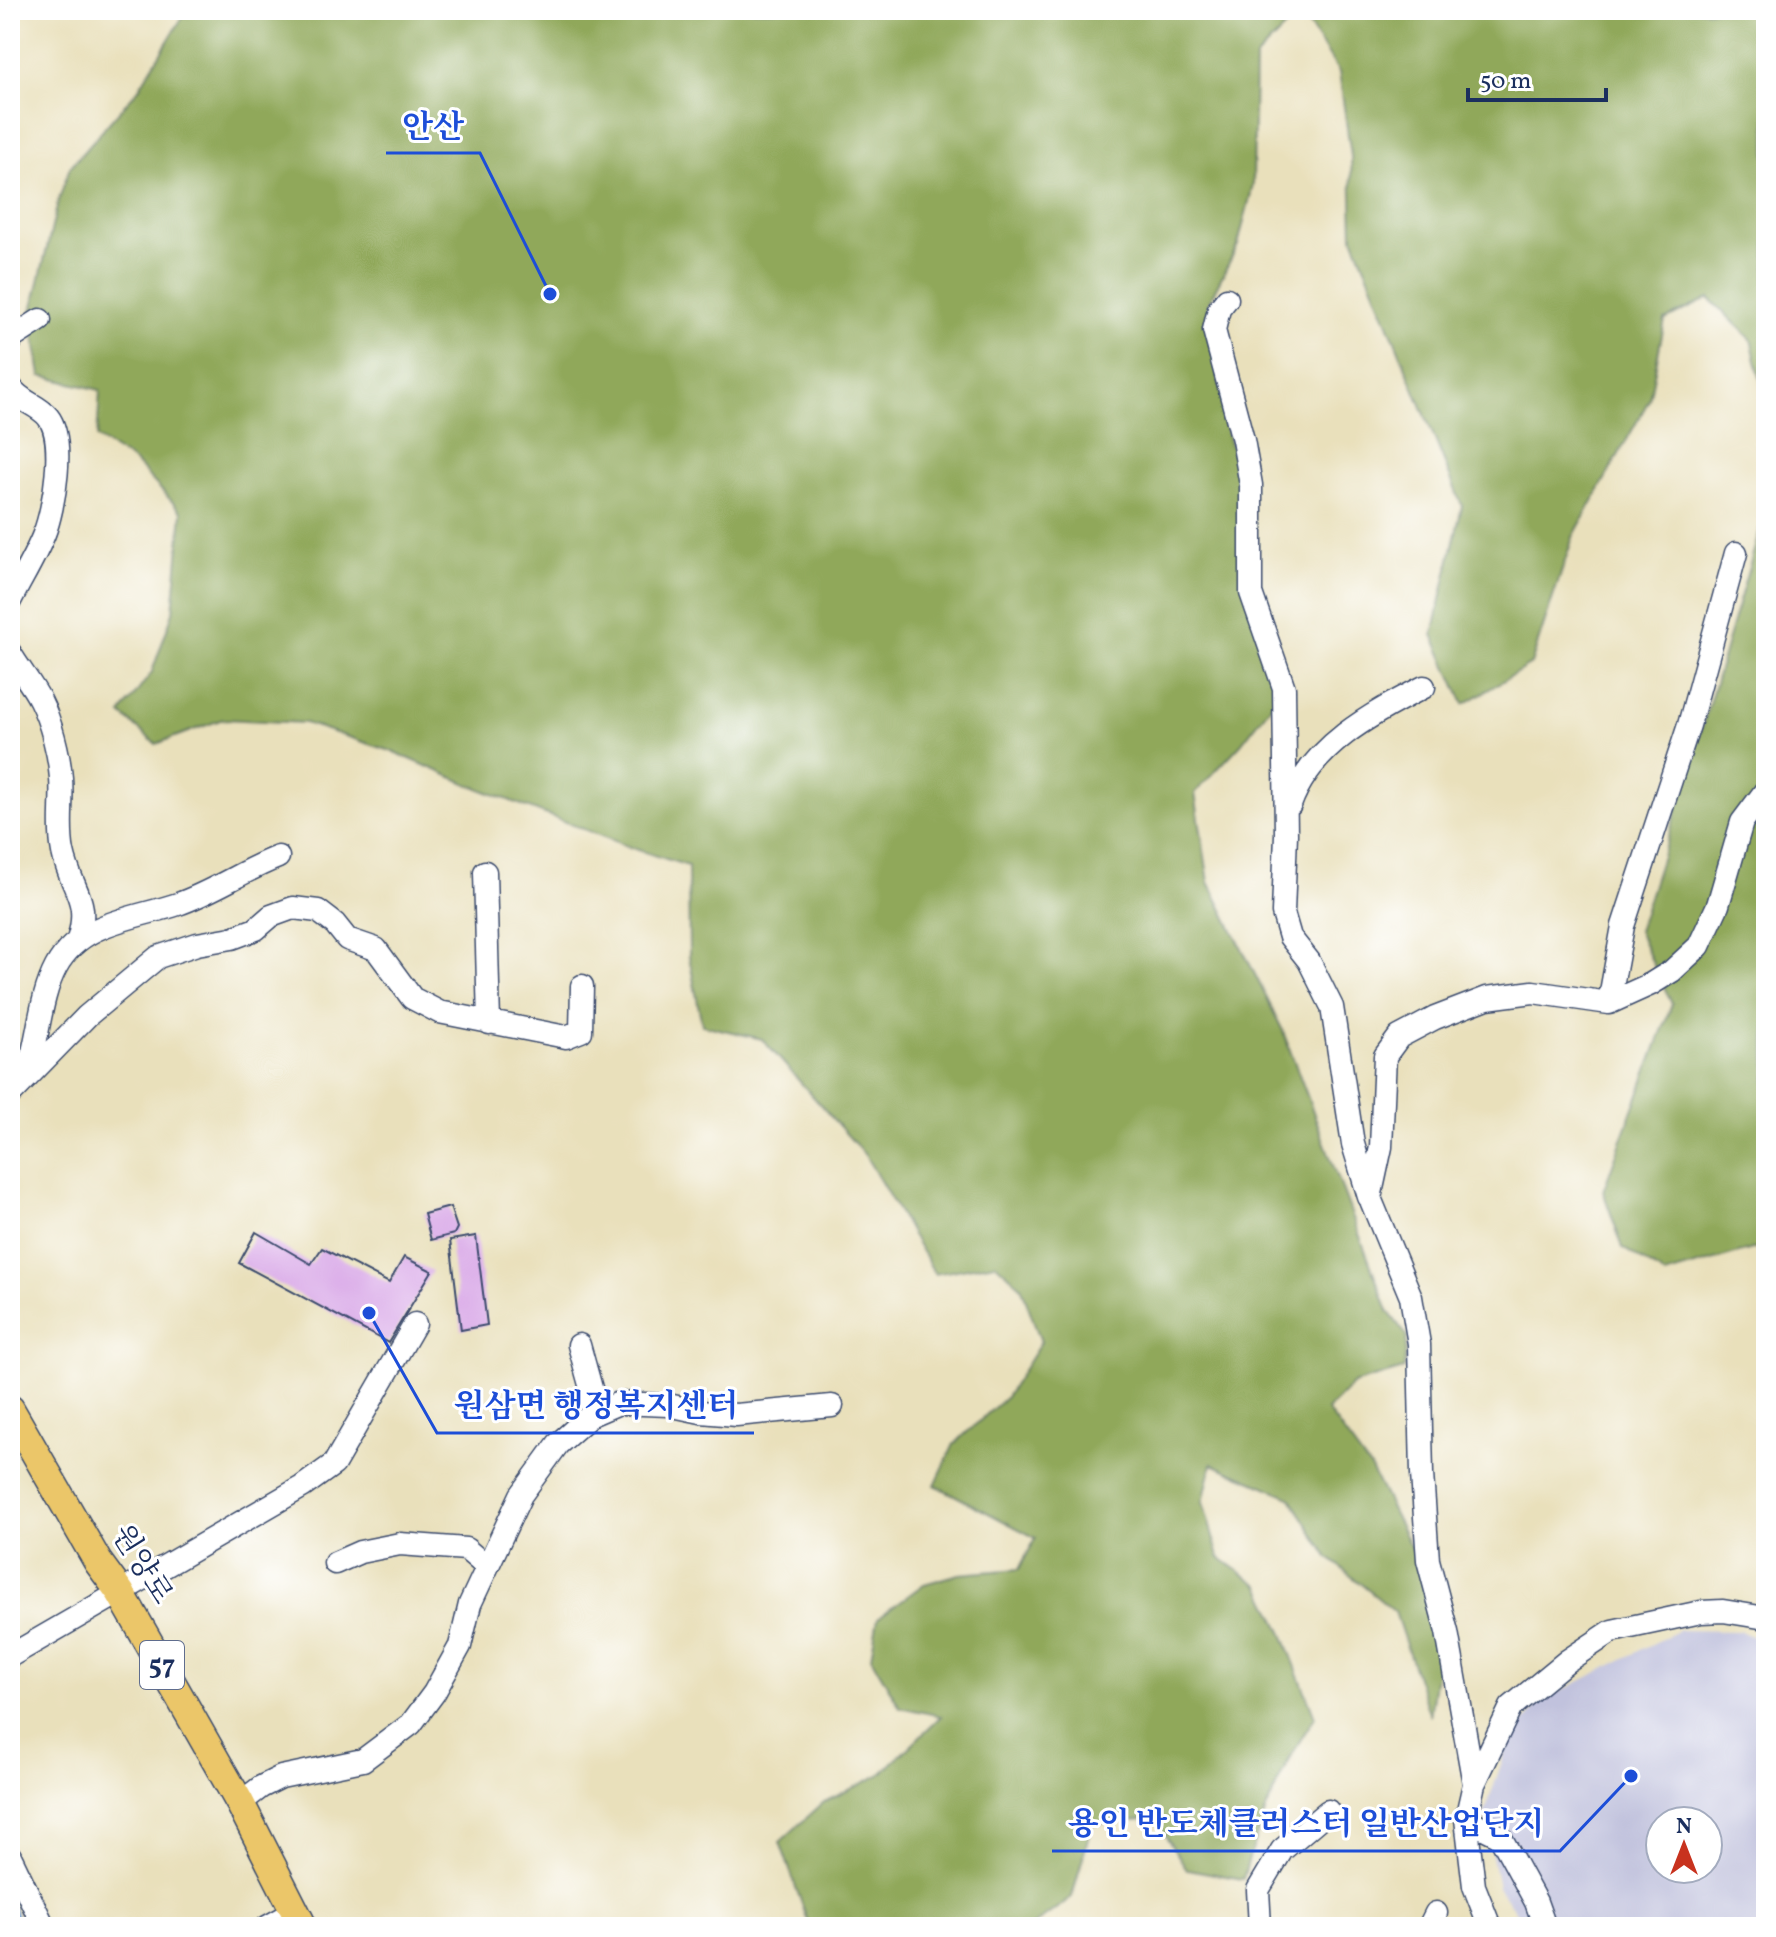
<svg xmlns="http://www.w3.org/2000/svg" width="1776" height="1937" font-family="Vollkorn,'Noto Serif KR',serif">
<rect width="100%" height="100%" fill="#fff"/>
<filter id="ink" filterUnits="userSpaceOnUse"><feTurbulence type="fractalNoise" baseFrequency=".0125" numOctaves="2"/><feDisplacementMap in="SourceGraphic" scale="16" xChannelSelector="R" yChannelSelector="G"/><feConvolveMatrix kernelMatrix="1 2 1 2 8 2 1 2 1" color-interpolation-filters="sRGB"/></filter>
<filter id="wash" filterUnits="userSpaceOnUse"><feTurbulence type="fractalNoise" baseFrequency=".006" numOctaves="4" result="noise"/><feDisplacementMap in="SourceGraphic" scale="32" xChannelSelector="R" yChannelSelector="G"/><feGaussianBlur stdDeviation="1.8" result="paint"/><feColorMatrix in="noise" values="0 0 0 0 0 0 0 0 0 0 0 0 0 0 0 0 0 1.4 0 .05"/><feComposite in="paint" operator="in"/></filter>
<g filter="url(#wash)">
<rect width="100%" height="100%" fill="#e9e0bb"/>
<path fill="#c1c2dd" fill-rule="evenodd" d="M 1679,1630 L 1740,1631 L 1766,1643 L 1766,1927 L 1526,1927 L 1498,1887 L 1484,1815 L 1510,1738 L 1542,1701 ZM 1660,1821 L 1708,1821 L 1708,1869 L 1660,1869 Z"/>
<path fill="#90a85a" stroke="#566c5c" stroke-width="2" d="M 187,10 L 1766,10 L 1766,403 L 1751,339 L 1709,298 L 1665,320 L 1649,400 L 1573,537 L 1531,664 L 1464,704 L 1433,635 L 1462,506 L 1353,237 L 1351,156 L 1339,72 L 1301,12 L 1255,58 L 1253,185 L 1238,245 L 1208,304 L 1227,433 L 1246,500 L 1276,699 L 1241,744 L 1195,793 L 1209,882 L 1282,1029 L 1388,1311 L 1407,1336 L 1404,1369 L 1353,1384 L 1327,1410 L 1372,1471 L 1428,1581 L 1440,1647 L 1430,1716 L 1395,1612 L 1328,1557 L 1290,1497 L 1212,1464 L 1203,1502 L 1219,1557 L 1260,1586 L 1283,1634 L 1315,1717 C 1281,1767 1259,1821 1243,1879 L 1187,1869 L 1154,1818 L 1092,1824 L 1072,1897 L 1031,1927 L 810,1927 L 780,1842 L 824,1802 L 880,1775 L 941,1716 L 900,1707 L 871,1657 L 878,1618 L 924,1584 L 959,1574 L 1019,1569 L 1036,1538 L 935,1485 L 954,1444 L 1006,1397 L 1041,1342 L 1021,1286 L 995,1263 L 935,1274 L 865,1155 L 762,1039 L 702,1025 L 689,957 L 688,866 L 632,848 L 470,785 L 394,752 L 305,723 L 223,719 L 156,744 L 121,714 L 152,672 L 173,612 L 182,512 L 135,462 L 97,438 L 100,390 L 41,376 L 31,315 L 58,202 L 70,167 L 138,90 Z
M 1766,500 L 1766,1245 L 1665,1275 L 1623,1248 L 1603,1191 L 1672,1004 L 1638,931 L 1688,775 L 1759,533 Z"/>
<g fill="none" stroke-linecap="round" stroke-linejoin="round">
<path stroke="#71a2db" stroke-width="6" d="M 10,1903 L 18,1927"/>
</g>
<g id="blocks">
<path fill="#daabe8" d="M 450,1207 L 457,1228 L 454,1234 L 431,1240 L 424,1214 Z
M 256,1232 L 311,1264 L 322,1248 L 389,1283 L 404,1257 L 432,1271 L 388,1343 L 239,1263 Z
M 476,1236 L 487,1325 L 461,1330 L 450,1240 Z"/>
</g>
</g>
<g filter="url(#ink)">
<use href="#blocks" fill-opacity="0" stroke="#3a4a6c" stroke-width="2"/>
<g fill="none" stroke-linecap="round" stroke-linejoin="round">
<defs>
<path id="minor" d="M 1227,299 L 1219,309 L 1214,330 L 1243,440 L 1251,485 L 1251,593 L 1284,688 L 1286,834 L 1283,913 L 1290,937 L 1309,961 L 1332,1007 L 1353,1144 L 1369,1197
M 10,343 L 12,338 L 40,320
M 10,386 C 19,402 38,404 48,417 C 66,439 54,509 44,534 C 35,557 21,579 10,601
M 10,653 C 19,669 32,684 40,700 C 51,722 59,753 61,778 C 63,802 58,828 63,852 C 71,891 91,898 78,940
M 1290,805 C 1311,746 1371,714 1424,687
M 485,872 L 489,1023
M 1609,1003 L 1623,926 L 1689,725 L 1736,553
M 27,1074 C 39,1040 39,999 56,967 C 81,921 134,919 178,904 C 213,892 244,870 278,857
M 10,1095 L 87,1016 L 158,957 L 197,944 L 232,938 L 256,929 L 271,916 L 293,908 L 318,911 L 335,924 L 347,939 L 376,949 L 412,998 L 439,1012 L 566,1037 L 581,1031 L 582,986
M 579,1345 L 592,1392 L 591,1415
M 335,1563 L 360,1552 L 400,1544 L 466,1549 L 487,1567
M 10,1656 L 302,1487 L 334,1464 L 415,1324
M 1474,1784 L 1447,1632 L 1428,1560 L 1422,1474 L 1419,1344 L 1411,1297 L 1370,1198 L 1381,1147 L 1385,1056 L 1399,1037 L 1435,1018 L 1487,998 L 1533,992 L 1609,1003 L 1651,984 L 1672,971 L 1699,946 L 1718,905 L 1742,822 L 1766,790
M 240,1803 L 261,1787 L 281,1777 L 363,1760 L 411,1724 L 434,1693 L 460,1646 L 470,1604 L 521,1495 L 558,1444 L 591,1415 L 619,1403 L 668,1405 L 701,1412 L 736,1415 L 832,1406
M 1466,1819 L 1500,1836 L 1536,1902 L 1545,1927
M 10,1856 L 44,1927
M 267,1927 L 294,1912
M 1260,1927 L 1258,1890 L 1282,1850 L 1328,1811
M 1429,1927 L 1436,1913
M 1490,1927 L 1474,1886 L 1466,1819 L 1474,1784 L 1511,1707 L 1567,1661 L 1612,1631 L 1701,1612 L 1723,1611 L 1766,1618"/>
<path id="major" d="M 10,1409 L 98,1562 L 120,1592 L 240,1803 L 303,1927"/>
</defs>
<use href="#minor" stroke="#3a4a6c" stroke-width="25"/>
<use href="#major" stroke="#3a4a6c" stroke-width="31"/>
<use href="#minor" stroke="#fff" stroke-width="22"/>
<use href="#major" stroke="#ebc669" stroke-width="28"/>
</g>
</g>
<g text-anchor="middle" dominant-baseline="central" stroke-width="6" stroke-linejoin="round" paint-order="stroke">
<rect fill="#fff" stroke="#5f6d8e" stroke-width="2" x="140" y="1641" width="44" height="48" rx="6"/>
<g font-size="28" font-weight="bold" fill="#1b2f5e">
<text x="162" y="1665">57</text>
</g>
<g font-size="30" fill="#1b2f5e" stroke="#fff">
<text transform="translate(141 1565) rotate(58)">원양로</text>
</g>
</g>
<path fill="none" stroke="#1d4ed8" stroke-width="3" d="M550 294L480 153H386M369 1313L437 1433H754M1631 1776L1560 1851H1052"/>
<g fill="#1d4ed8" stroke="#fff" stroke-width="3">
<circle cx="550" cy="294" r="8"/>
<circle cx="369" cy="1313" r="8"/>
<circle cx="1631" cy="1776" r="8"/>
</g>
<g font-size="32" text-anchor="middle" font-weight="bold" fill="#1d4ed8" stroke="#fff" stroke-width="6" stroke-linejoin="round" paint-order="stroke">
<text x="433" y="137">안산</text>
<text x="596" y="1416">원삼면 행정복지센터</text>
<text x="1306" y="1834">용인 반도체클러스터 일반산업단지</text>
</g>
<rect width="1776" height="1937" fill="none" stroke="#fff" stroke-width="40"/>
<g transform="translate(1684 1845)"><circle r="38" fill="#ffffff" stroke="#a4acbf" stroke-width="2"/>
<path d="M0-6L14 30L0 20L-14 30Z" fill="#c8321e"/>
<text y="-12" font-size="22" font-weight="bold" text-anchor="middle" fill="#1b2f5e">N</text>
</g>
<path d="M1468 88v12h138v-12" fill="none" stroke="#1b2f5e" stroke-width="4"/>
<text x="1480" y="88" font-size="24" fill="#1b2f5e" stroke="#ffffff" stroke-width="6" paint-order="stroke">50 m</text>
</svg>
